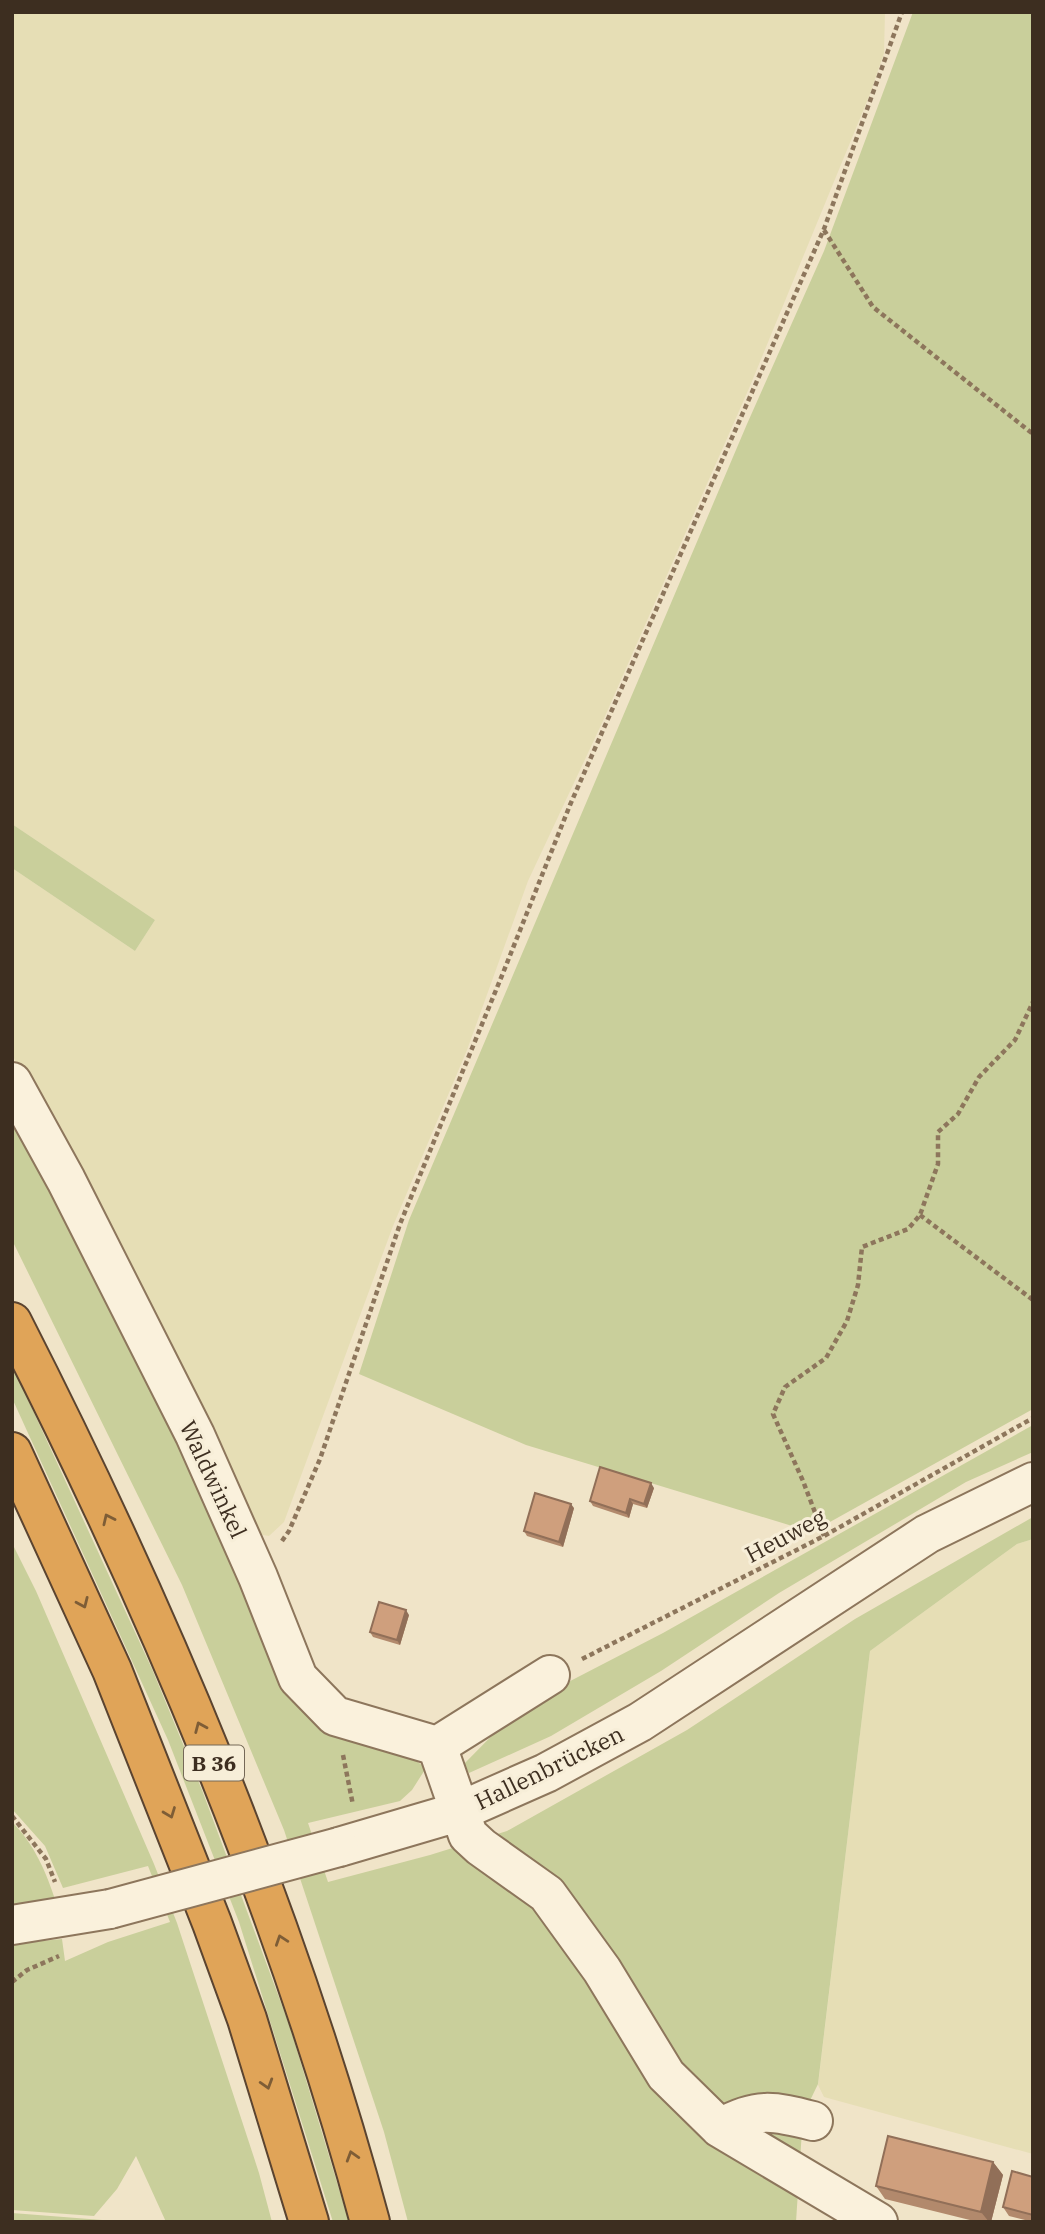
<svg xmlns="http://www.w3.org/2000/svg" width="1045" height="2234" font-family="'IBM Plex Serif',serif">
<rect width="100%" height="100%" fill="#f0e4c8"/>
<path fill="#e6deb5" d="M 12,12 L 885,12 L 884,53 L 870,94 L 750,386 L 602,723 L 528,881 L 467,1050 L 393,1226 L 284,1522 L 269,1536 L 251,1533 L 126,1287 L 12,1054 L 12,868 L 135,951 L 155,920 L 12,824 Z
M 1033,1539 L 1033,2154 L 824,2097 L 818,2085 L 870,1651 L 1017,1544 Z"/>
<path fill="#c9cf9b" d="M 913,12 L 1033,12 L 1033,1409 L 812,1532 L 526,1445 L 359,1374 L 409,1220 L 747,424 L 824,251 Z
M 12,824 L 155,920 L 135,951 L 12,868 Z
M 12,1097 L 68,1201 L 286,1679 L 390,1742 L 426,1768 L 412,1790 L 400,1801 L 308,1823 L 328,1882 L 430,1855 L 507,1831 L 687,1730 L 855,1619 L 1033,1517 L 1033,1539 L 1017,1544 L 870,1651 L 818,2084 L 803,2115 L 796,2222 L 408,2222 L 384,2132 L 284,1830 L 182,1585 L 12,1240 Z
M 12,1365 L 152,1669 L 202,1790 L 290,2027 L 349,2222 L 333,2222 L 239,1922 L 168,1740 L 12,1398 Z
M 1033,1425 L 1033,1452 L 966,1482 L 779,1593 L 661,1671 L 551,1736 L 469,1773 L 464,1764 L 520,1707 L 663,1633 Z
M 12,1543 L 36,1591 L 154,1864 L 177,1923 L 259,2173 L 272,2222 L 166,2222 L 136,2156 L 117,2189 L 94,2216 L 12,2210 L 12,1944 L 62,1939 L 65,1961 L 108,1942 L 170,1922 L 148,1866 L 63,1888 L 45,1846 L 12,1809 Z
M 12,1822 C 35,1845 46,1872 56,1902 L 12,1911 Z
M 12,2213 L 128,2222 L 12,2222 Z"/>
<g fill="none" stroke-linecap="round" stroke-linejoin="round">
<defs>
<path id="minor" d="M 12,1082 L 66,1180 L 195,1435 L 258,1577 L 298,1678 L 335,1716 L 437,1746 L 468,1835 L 481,1847 L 547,1894 L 602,1970 L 666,2075 L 720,2128 L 878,2222
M 437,1746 L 550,1675
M 339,1847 L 458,1812 L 546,1773 L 640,1722 L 927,1534 L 1033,1482
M 12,1925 L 110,1909
M 720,2128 C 757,2107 773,2111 813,2121"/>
<path id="highway" d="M 12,1322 C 159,1610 286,1910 370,2222
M 12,1452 L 112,1670 L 212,1923 L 247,2019 L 309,2222"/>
</defs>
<use href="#minor" stroke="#8d765c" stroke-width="42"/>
<use href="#highway" stroke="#5b4430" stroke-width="42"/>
<path stroke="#8d765c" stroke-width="4.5" stroke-dasharray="5 3.5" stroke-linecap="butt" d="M 824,230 L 873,307 L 1033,434
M 920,1215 L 1033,1300
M 824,1536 L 803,1481 L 773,1414 L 785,1387 L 826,1358 L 847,1321 L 858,1285 L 862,1247 L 908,1229 L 920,1215 L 938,1164 L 938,1132 L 958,1114 L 979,1077 L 1015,1040 L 1033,1002
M 282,1541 L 289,1531 L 320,1459 L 400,1224 L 503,973 L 570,805 L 824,229 L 902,12
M 582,1659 L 824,1536 L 1033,1418
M 343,1755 L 353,1805
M 12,1816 L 46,1859 L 55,1882
M 12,1982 L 27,1970 L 59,1956"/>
<use href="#minor" stroke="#faf1dc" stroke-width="38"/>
<use href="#highway" stroke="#e0a458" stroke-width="38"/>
<defs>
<path id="minor-bridge" d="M 110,1909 L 339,1847"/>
</defs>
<use href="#minor-bridge" stroke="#8d765c" stroke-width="42" stroke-linecap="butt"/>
<use href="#minor-bridge" stroke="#faf1dc" stroke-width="38"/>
</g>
<path fill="#b2896c" d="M 654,1488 L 647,1508 L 633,1504 L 629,1518 L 593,1506 L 590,1501 Z
M 574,1508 L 563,1547 L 527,1536 L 524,1531 Z
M 409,1615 L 400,1645 L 373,1637 L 370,1632 Z
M 993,2162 L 1003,2175 L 991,2222 L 978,2222 L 885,2199 L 876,2186 Z
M 1033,2177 L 1033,2222 L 1009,2216 L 1003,2207 Z"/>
<path fill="#916f58" d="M 651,1483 L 654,1488 L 647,1508 L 644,1504 Z
M 630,1499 L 633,1504 L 629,1518 L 626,1513 Z
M 571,1504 L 574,1508 L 563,1547 L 559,1542 Z
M 406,1610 L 409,1615 L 400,1645 L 397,1640 Z
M 993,2162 L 1003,2175 L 991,2222 L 989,2222 L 981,2212 Z"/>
<path fill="#cf9f7d" stroke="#916f58" stroke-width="2" d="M 600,1467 L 651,1483 L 644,1504 L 630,1499 L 626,1513 L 590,1501 Z
M 535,1493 L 571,1504 L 559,1542 L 524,1531 Z
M 379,1602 L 406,1610 L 397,1640 L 370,1632 Z
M 888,2136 L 993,2162 L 981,2212 L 876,2186 Z
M 1012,2171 L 1033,2177 L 1033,2215 L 1003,2207 Z"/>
<defs><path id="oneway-chevron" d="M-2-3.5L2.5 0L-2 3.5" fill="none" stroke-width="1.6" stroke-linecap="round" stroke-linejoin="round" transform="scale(1.75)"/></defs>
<g stroke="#7e5d36">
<use href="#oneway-chevron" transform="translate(108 1519) rotate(-115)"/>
<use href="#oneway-chevron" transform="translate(83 1603) rotate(66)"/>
<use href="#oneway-chevron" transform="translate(200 1727) rotate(-113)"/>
<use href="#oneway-chevron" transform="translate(170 1813) rotate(69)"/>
<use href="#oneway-chevron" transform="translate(281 1940) rotate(-109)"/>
<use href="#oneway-chevron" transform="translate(267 2084) rotate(73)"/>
<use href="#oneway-chevron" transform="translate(352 2156) rotate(-107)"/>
</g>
<g text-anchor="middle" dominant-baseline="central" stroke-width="6" stroke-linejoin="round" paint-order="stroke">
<rect fill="#f7eed8" stroke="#756857" stroke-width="2" x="184" y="1745.5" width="60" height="35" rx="5"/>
<g font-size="21" font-weight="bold" fill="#3d2e20">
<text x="214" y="1763">B 36</text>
</g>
<g font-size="23" fill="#3d2e20" stroke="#f7eed8">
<text transform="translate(214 1479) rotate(65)">Waldwinkel</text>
<text transform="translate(785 1535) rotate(-28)">Heuweg</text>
<text transform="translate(549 1767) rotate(-26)">Hallenbrücken</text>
</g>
</g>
<rect width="1045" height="2234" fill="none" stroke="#3d2e20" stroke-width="28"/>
</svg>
